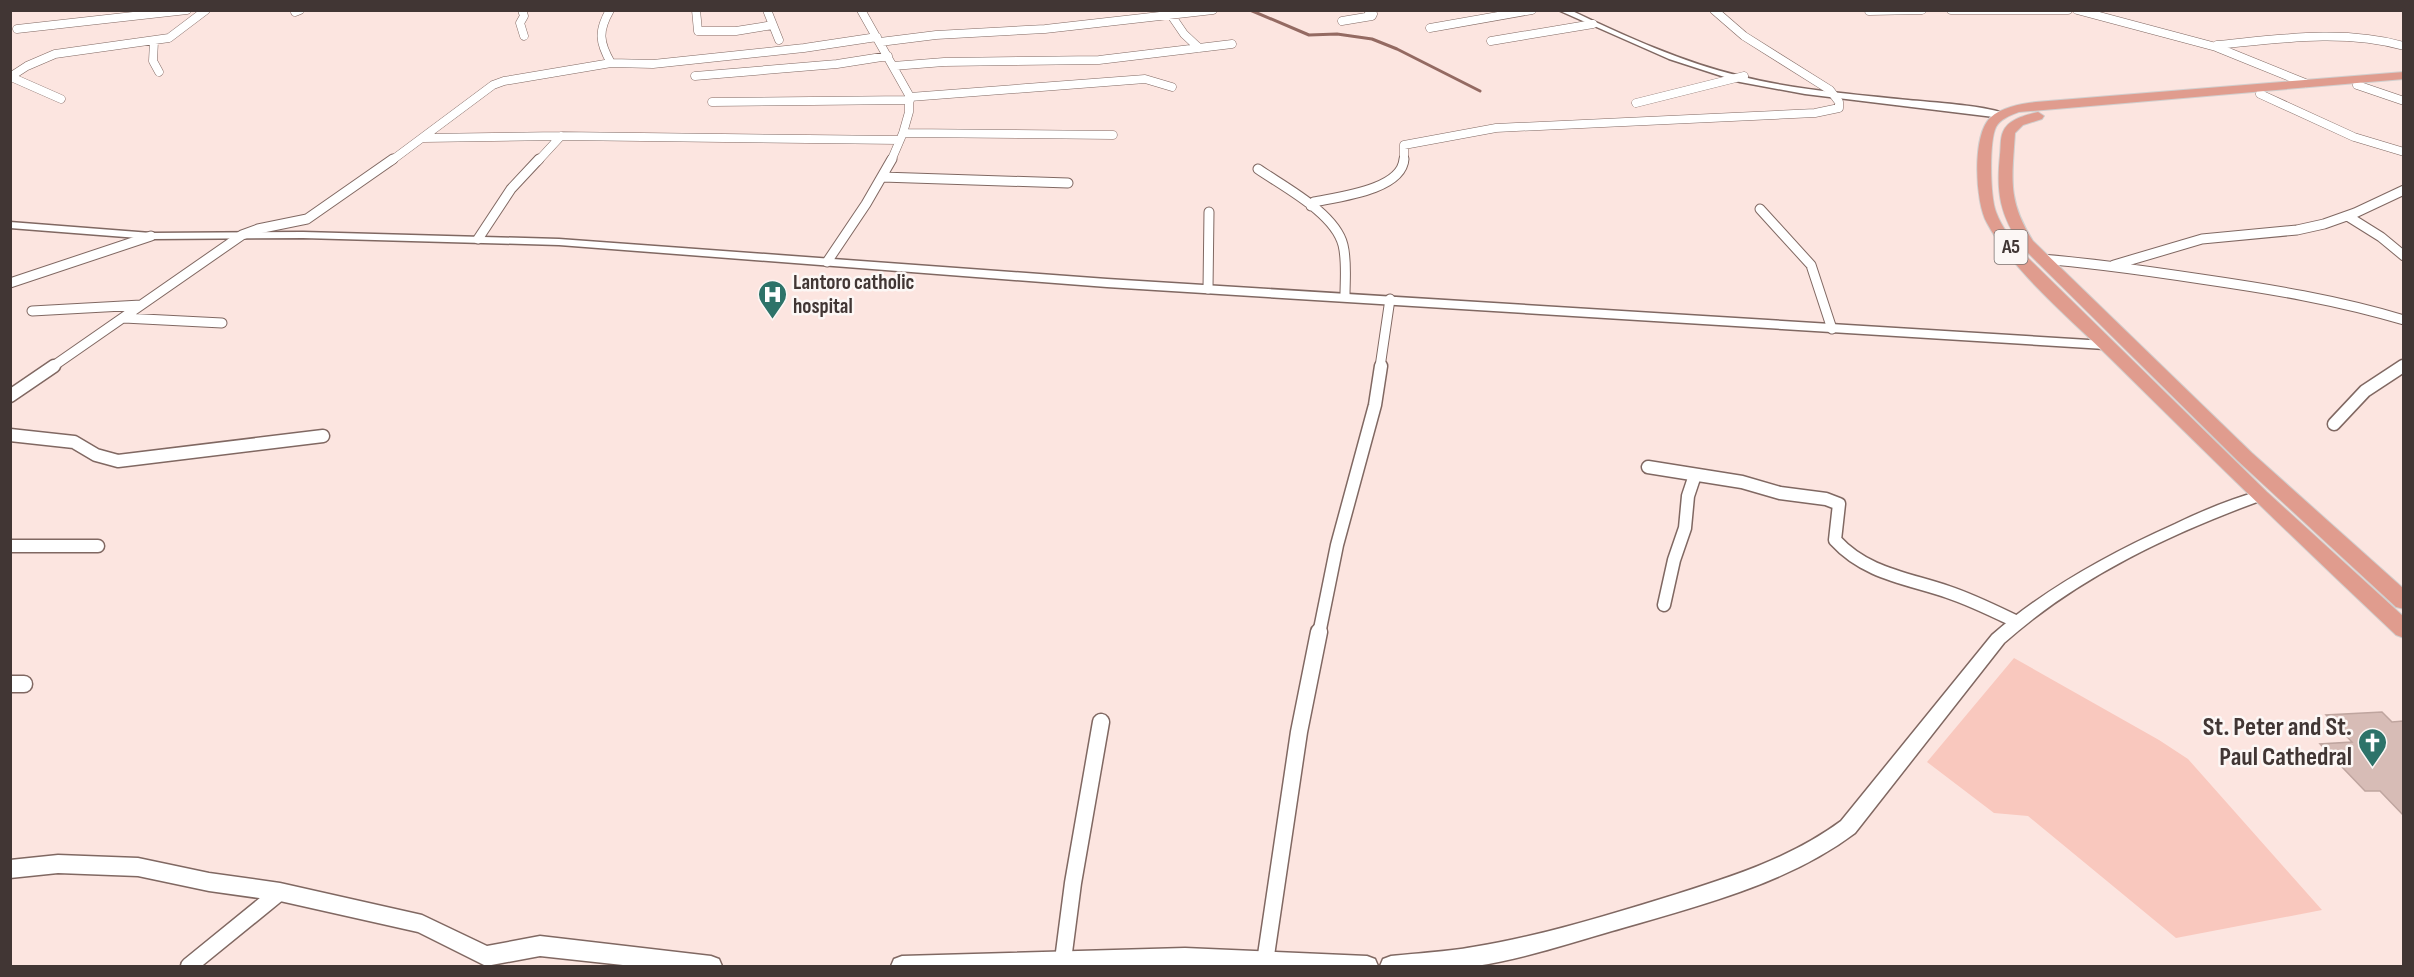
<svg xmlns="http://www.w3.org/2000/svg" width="2414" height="977" font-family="'Sofia Sans Condensed',sans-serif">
<rect width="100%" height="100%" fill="#fce5e0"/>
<path fill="#f9c8be" d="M 2014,658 L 2159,740 L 2188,759 L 2322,910 L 2176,938 L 2028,816 L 1994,813 L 1927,762 Z"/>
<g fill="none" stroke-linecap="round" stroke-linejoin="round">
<path stroke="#946a62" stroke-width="3" d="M 1250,10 L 1309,35 L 1337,34 L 1372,39 L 1397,49 L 1480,91"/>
</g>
<path fill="#d7bcb6" stroke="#bfa59f" stroke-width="1.5" d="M 2382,712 L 2392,722 L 2403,721 L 2403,815 L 2380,791 L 2365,791 L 2320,744 L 2352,742 L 2326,715 Z"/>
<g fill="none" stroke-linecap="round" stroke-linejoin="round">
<defs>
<path id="minor-far3" d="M 522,10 L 524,16 L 520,23 L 524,36
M 610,10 C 598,31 599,42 611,63
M 696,10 L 698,31 L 736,31 L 773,25
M 767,10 L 779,40
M 861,10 L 909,95 L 909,112 L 903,133 L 891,161
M 1951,10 L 2068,10
M 2077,10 L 2216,47 L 2305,83
M 1869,11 L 1922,10
M 295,12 L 300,10
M 1171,15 L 1184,34 L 1199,48
M 1342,21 L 1372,16 L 1373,14 L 1368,10
M 1430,28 L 1532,10
M 17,29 L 187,10
M 154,41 L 153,61 L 159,72
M 1491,41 L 1593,24
M 880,42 L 936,35 L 1045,29 L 1213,10
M 2217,45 C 2279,39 2343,29 2404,46
M 893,66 L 944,62 L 1099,60 L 1232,44
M 695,76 L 837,64 L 888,56
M 10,77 L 27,66 L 55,54 L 169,38 L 206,10
M 11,77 L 61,99
M 2357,85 L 2404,101
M 2260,94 L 2354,137 L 2404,152
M 910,97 L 1145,79 L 1172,87
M 712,102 L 910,100
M 1636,103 L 1744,76
M 903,133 L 1113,135
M 424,138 L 561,136 L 899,140
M 391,161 L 493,85 L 504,81 L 611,63 L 653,64 L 804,48 L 877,37
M 538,161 L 561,136
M 1404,161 L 1404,145 L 1496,128 L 1815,113 L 1839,108 L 1839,102 L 1830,90 L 1744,36 L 1714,10"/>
<path id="minor-far2" d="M 1258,169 C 1284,187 1335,213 1343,245 C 1347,261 1345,279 1345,296
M 882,177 L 1068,183
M 1311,206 L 1314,202 C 1338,197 1402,190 1404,159
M 1760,209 L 1811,265 L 1832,329
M 2349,217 L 2381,237 L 2404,256
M 478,239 L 511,189 L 539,159
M 2041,259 C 2095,263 2148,271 2201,279 C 2270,289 2337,300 2404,320
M 827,262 L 866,204 L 892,159
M 2114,265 L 2202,239 L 2297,230 L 2324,224 L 2355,213 L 2404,190
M 10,283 L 151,236
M 1208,289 L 1209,212
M 32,311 L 141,305
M 124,318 L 222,323
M 52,367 L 242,235 L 258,229 L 307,219 L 393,159
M 1380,367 L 1390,299
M 2401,367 L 2404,365"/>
<path id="minor-far1" d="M 10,396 L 54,366
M 2334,424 L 2365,391 L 2403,366
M 10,435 L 74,442 L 96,455 L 118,461 L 323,436
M 1648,467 L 1742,482 L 1780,493 L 1826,499 L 1839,504 L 1835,540 C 1866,574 1907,578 1948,592 C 1972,600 1994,611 2017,622
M 10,546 L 98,546
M 1664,605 L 1674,560 L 1685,528 L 1688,496 L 1695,475
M 1319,634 L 1337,545 L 1375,405 L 1381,366"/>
<path id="minor" d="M 10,684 L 24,684
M 1063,960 L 1073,883 L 1101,722
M 1265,962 L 1299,732 L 1319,632
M 189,966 L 280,892"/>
<path id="tertiary" d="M 1558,10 L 1570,10 C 1625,36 1681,62 1740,76 C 1795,90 1852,94 1908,100 C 1927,102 1994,106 2007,115 L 2002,118 L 1805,94 L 1740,82 L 1669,59 Z
M 10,222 L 151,233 L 303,232 L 559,239 L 1107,279 L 2105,341 L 2111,345 L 2105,349 L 1107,287 L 559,245 L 303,238 L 151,239 L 10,228 Z
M 2260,491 L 2268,496 L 2265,499 C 2172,533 2079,576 2004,643 L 1855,833 C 1786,885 1695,907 1612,931 C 1567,944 1522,959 1476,966 C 1448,971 1409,966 1380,966 L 1383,959 L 1391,956 C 1418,953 1446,952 1473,947 C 1542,936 1612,914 1680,893 C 1737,875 1792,857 1841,821 L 1992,635 C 2046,588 2110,553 2175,524 C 2202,511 2231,499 2260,491 Z
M 58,855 L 138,858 L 209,873 L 280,883 L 422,915 L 487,946 L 540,936 L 711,956 L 719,959 L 722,966 L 632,966 L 540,956 L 486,966 L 418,932 L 280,901 L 209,891 L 138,876 L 58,873 L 10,878 L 10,860 Z
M 1185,948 L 1367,956 L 1375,959 L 1378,966 L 891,966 L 894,959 L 902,956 Z"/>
<path id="trunk" d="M 2404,72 L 2404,79 L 2019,112 C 2011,115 2000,119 1996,127 C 1989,141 1990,197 1996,212 C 2002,228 2013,242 2025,255 L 2267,492 L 2404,617 L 2404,638 L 2396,635 C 2300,545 2206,453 2112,360 C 2072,320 2013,272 1987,223 C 1975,202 1972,136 1990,118 C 2002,107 2020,104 2036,102 Z
M 2038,112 L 2044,116 L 2042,119 L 2023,125 L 2015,133 C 2012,179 2007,200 2033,241 L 2252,453 L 2404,589 L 2404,609 L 2396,607 L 2238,461 L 2022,247 C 2000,215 1996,193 2000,155 C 2001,148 2000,138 2003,132 C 2008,119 2026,115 2038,112 Z"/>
</defs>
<use href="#minor-far3" stroke="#806862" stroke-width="9"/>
<use href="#minor-far2" stroke="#806862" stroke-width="11"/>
<use href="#minor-far1" stroke="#806862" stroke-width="15"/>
<use href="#minor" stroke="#806862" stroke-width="19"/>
<use href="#tertiary" stroke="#806862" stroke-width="3"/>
<use href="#trunk" stroke="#d1cfce" stroke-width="2"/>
<use href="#minor-far3" stroke="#fff" stroke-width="8"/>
<use href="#minor-far2" stroke="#fff" stroke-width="9"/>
<use href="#minor-far1" stroke="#fff" stroke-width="12"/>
<use href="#minor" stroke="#fff" stroke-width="16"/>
<use href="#tertiary" fill="#fff" fill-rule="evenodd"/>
<use href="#trunk" fill="#e09c8e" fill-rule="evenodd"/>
</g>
<defs>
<symbol id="hospital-pin" viewBox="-11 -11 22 30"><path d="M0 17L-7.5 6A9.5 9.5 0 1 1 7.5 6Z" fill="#2d7369" stroke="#fcf7f5"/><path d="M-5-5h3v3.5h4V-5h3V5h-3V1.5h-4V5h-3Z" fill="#fff"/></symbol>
<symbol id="church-pin" viewBox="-11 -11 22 30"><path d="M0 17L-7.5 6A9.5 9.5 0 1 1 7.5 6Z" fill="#2d7369" stroke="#fcf7f5"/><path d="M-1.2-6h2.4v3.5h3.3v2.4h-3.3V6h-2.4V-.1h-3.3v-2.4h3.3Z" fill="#fff"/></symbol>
</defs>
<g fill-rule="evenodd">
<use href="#hospital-pin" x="756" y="278" width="33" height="45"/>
<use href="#church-pin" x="2356" y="726" width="33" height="45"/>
</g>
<g text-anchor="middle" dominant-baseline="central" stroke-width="5" stroke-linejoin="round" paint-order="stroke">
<rect fill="#fcf7f5" stroke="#79706e" stroke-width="1.5" x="1994.5" y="230" width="33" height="34" rx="4.5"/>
<g font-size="20" font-weight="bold" fill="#413634">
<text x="2011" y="247">A5</text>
</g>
<g font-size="21" font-weight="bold" fill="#413634" stroke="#fcf7f5" text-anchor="start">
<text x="793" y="282">Lantoro catholic<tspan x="793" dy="24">hospital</tspan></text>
</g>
<g font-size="26" font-weight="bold" fill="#413634" stroke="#fcf7f5" text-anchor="end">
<text x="2352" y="727">St. Peter and St.<tspan x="2352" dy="30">Paul Cathedral</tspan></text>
</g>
</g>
<rect width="2414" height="977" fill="none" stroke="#413634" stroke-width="24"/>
</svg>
